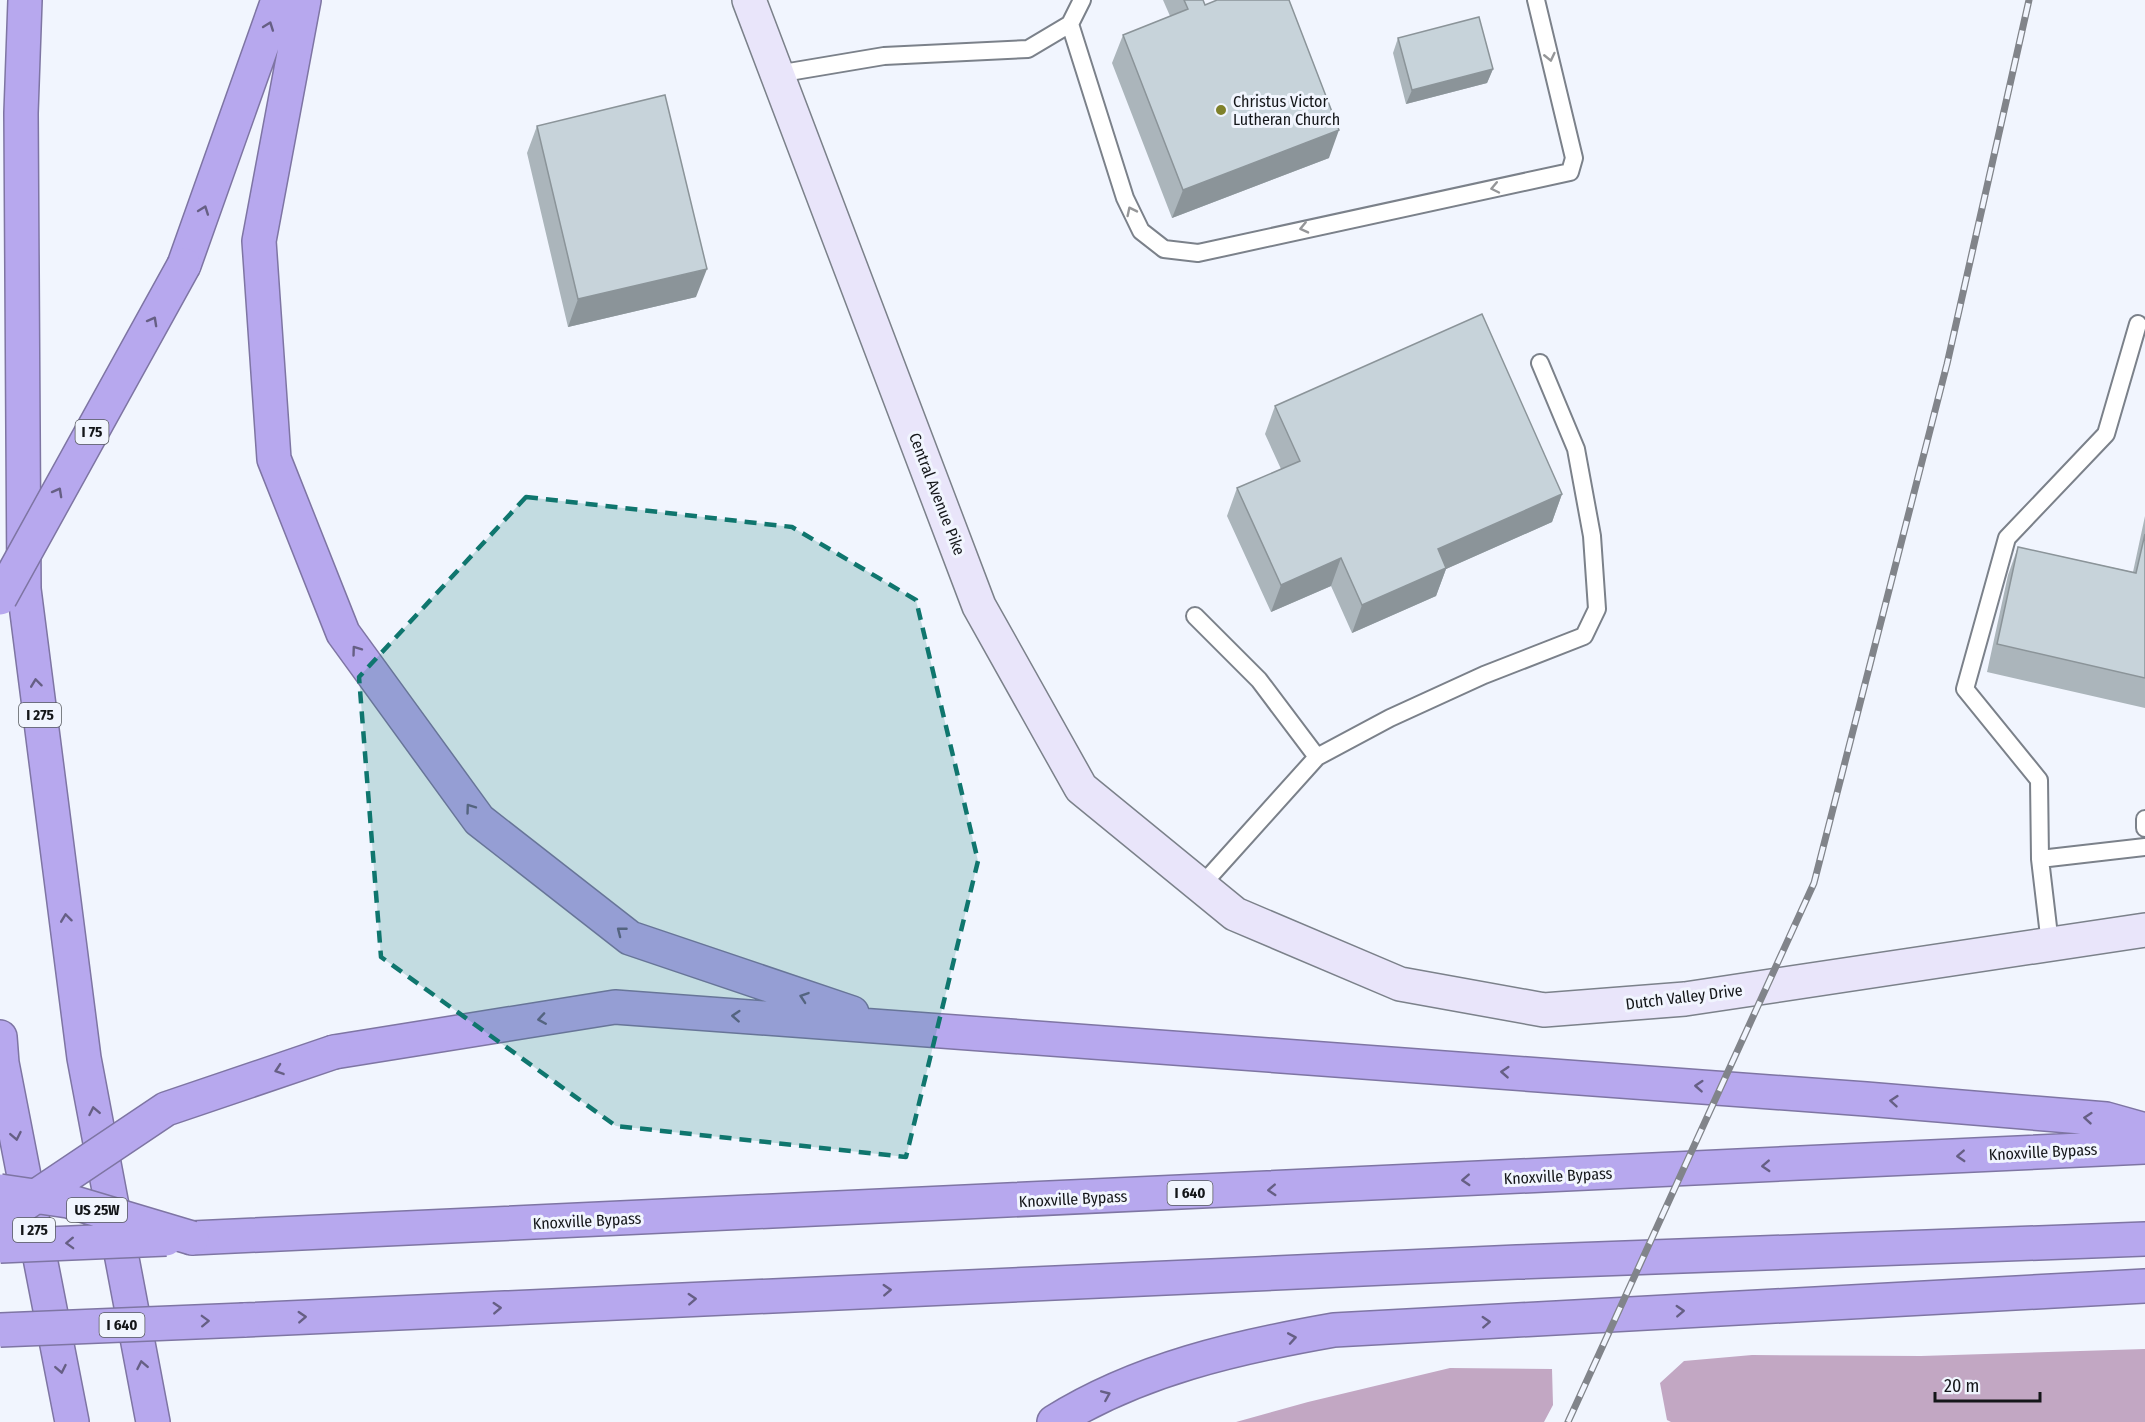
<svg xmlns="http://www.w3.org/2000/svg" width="2145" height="1422" font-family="'Fira Sans Condensed',sans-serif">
<rect width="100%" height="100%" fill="#f1f5fe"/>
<path fill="#c2a7c3" d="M 2145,1349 L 2145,1422 L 1671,1422 L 1667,1420 L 1660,1383 L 1684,1361 L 1752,1355 L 1921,1356 Z
M 1450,1368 L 1552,1369 L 1553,1405 L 1544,1422 L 1236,1422 L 1308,1402 Z"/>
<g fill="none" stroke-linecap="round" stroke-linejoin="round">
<defs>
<path id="service" d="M 1070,24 L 1125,198 L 1141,231 L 1164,249 L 1198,253 L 1570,172 L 1574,158 L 1536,0
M 777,74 L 884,56 L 1028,49 L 1070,24 L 1082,0
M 1195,616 L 1259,680 L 1317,757
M 2145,819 L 2145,828
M 2040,859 L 2145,847
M 1201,886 L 1317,757 L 1390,718 L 1484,675 L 1584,636 L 1597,609 L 1592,536 L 1576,449 L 1540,363
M 2050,944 L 2040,859 L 2039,780 L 1965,689 L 2007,538 L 2106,434 L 2138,324"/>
<path id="secondary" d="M 749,0 L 979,606 L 1081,788 L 1235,914 L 1400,984 L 1544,1010 L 1685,999 L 2145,930"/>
<path id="motorway" d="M 25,0 L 21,113 L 24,589 L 84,1058 L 153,1422
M 304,0 L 259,241 L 274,459 L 343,633 L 479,820 L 630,938 L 852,1013
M 184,265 L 278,0
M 0,1037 L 2,1063 L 72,1422
M 334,1052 L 615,1007 L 1866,1099 L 2106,1119 L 2145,1130
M 192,1238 L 2145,1147
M 244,1320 L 1517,1262 L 2145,1239
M 1054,1422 C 1139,1369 1237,1347 1334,1330 L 2145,1286"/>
</defs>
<use href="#service" stroke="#7b818a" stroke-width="20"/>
<use href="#secondary" stroke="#7b818a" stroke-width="36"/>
<use href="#motorway" stroke="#7e75a3" stroke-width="36"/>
<use href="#service" stroke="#fff" stroke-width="16"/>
<use href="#secondary" stroke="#e9e5fa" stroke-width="33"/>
<use href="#motorway" stroke="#b7a8ee" stroke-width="33"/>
<defs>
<path id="rail" d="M 1568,1422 L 1814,883 L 1947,364 L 2029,0"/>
</defs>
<use href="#rail" stroke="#81848a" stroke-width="7"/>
<use href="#rail" stroke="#f1f5fe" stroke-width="4.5" stroke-dasharray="14" stroke-linecap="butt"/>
<defs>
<path id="motorway-bridge" d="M 0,598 L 184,265
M 0,1191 L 68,1201 L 192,1238
M 0,1224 L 5,1217 L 166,1109 L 334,1052
M 0,1246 L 166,1239
M 0,1330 L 244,1320"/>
</defs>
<use href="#motorway-bridge" stroke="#7e75a3" stroke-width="36" stroke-linecap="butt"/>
<use href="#motorway-bridge" stroke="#b7a8ee" stroke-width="33"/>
</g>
<path fill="#abb5bb" d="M 1163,0 L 1203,0 L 1205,5 L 1329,158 L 1172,218 L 1112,63 L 1123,35 L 1170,16 Z
M 1398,38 L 1493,69 L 1487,83 L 1406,104 L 1393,53 Z
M 537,126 L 696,297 L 568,327 L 527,153 Z
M 1275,406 L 1562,494 L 1552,522 L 1446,569 L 1436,596 L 1352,633 L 1331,586 L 1271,612 L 1227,516 L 1237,488 L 1281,469 L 1265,434 Z
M 2145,516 L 2145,708 L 1987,672 L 2008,575 L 2018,547 L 2133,572 Z"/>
<path fill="#8b9499" d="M 1493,69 L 1487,83 L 1406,104 L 1412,90 Z
M 1339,130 L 1329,158 L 1172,218 L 1183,190 Z
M 707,269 L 696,297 L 568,327 L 578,299 Z
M 1562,494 L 1552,522 L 1446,569 L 1436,596 L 1352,633 L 1362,605 L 1438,549 Z
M 1341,558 L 1331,586 L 1271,612 L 1281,585 Z"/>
<path fill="#c7d3da" stroke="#8b9499" stroke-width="1.5" d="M 1184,0 L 1203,0 L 1205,5 L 1217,0 L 1289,0 L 1339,130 L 1183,190 L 1123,35 L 1188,9 Z
M 1479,17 L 1493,69 L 1412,90 L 1398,38 Z
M 665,95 L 707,269 L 578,299 L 537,126 Z
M 1482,314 L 1562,494 L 1438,549 L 1446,568 L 1362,605 L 1341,558 L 1281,585 L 1237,488 L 1300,461 L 1275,406 Z
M 2145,534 L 2145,678 L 1997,644 L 2018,547 L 2136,573 Z"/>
<defs><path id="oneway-chevron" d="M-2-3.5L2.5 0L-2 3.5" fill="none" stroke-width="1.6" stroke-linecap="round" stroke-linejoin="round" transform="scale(1.5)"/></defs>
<g stroke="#665f84">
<use href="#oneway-chevron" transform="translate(269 26) rotate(-70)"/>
<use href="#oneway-chevron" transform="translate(204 210) rotate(-70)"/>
<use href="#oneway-chevron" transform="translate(153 321) rotate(-61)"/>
<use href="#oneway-chevron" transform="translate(58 492) rotate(-61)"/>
<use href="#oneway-chevron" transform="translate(356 650) rotate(-126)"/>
<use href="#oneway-chevron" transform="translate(36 683) rotate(-97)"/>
<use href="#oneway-chevron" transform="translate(470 808) rotate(-126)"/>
<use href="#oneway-chevron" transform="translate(66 918) rotate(-97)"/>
<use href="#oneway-chevron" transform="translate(621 931) rotate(-142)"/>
<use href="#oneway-chevron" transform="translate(804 997) rotate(-161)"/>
<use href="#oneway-chevron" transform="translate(736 1016) rotate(-176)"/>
<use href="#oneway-chevron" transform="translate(542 1019) rotate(171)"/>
<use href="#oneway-chevron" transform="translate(279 1070) rotate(161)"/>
<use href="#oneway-chevron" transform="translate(1505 1072) rotate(-176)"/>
<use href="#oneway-chevron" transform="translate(1699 1086) rotate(-176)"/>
<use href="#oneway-chevron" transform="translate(1894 1101) rotate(-175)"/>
<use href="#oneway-chevron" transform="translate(94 1111) rotate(-101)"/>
<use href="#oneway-chevron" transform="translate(2088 1118) rotate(-175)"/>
<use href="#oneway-chevron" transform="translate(16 1136) rotate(79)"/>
<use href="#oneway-chevron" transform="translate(1961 1156) rotate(177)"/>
<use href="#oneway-chevron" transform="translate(1766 1166) rotate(177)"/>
<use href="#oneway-chevron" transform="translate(1466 1180) rotate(177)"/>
<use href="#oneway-chevron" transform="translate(1272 1190) rotate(177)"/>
<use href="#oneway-chevron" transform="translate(70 1243) rotate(178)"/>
<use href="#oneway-chevron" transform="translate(887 1290) rotate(-3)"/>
<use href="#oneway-chevron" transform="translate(692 1299) rotate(-3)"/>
<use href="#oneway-chevron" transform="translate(497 1308) rotate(-3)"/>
<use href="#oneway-chevron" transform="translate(1680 1311) rotate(-3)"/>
<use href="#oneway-chevron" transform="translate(302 1317) rotate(-3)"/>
<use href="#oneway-chevron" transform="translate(205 1321) rotate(-2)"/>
<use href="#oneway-chevron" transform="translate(1486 1322) rotate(-3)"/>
<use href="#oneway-chevron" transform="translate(1292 1338) rotate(-10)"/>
<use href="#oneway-chevron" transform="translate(142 1365) rotate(-101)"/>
<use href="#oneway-chevron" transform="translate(61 1369) rotate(79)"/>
<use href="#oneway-chevron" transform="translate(1106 1395) rotate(-23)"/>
</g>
<g stroke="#959698">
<use href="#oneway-chevron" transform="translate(1550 57) rotate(77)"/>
<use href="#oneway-chevron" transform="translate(1495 188) rotate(168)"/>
<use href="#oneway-chevron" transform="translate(1131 211) rotate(-116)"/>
<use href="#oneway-chevron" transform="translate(1304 228) rotate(167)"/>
</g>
<path fill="#0f766e" fill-opacity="0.2" stroke="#0f766e" stroke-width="4.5" stroke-dasharray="12 8" stroke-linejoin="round" d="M 526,497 L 792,527 L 916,600 L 978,861 L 906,1157 L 616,1126 L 381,957 L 359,677 Z"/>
<circle fill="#7f812a" stroke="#f1f5fe" stroke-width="2" cx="1221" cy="110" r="6"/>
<g text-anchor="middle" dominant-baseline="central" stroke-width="6" stroke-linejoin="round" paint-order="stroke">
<g fill="#f1f5fe" stroke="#56595e" stroke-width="1.5">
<rect x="75.5" y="420" width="33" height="24" rx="4.5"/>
<rect x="19" y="703" width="42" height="24" rx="4.5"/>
<rect x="1167.5" y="1181" width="45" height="24" rx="4.5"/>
<rect x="67" y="1198" width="60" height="24" rx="4.5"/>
<rect x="13" y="1218" width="42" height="24" rx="4.5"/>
<rect x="99.5" y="1313" width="45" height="24" rx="4.5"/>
</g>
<g font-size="15" font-weight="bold" fill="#141619">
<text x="92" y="432">I 75</text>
<text x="40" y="715">I 275</text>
<text x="1190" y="1193">I 640</text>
<text x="97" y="1210">US 25W</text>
<text x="34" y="1230">I 275</text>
<text x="122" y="1325">I 640</text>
</g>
<g font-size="16" fill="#141619" stroke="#f1f5fe" text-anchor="start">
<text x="1233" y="101">Christus Victor<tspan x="1233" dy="18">Lutheran Church</tspan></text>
</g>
<g font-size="16" fill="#141619" stroke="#f1f5fe">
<text transform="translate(937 494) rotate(69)">Central Avenue Pike</text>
<text transform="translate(1684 997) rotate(-7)">Dutch Valley Drive</text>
<text transform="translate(2043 1152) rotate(-3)">Knoxville Bypass</text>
<text transform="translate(1558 1176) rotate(-3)">Knoxville Bypass</text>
<text transform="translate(1073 1199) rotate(-3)">Knoxville Bypass</text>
<text transform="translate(587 1221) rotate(-3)">Knoxville Bypass</text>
</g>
</g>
<path d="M1935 1392v9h105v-9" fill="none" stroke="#141619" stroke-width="3"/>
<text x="1944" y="1392" font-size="18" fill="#141619" stroke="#f1f5fe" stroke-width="4.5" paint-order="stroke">20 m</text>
</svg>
